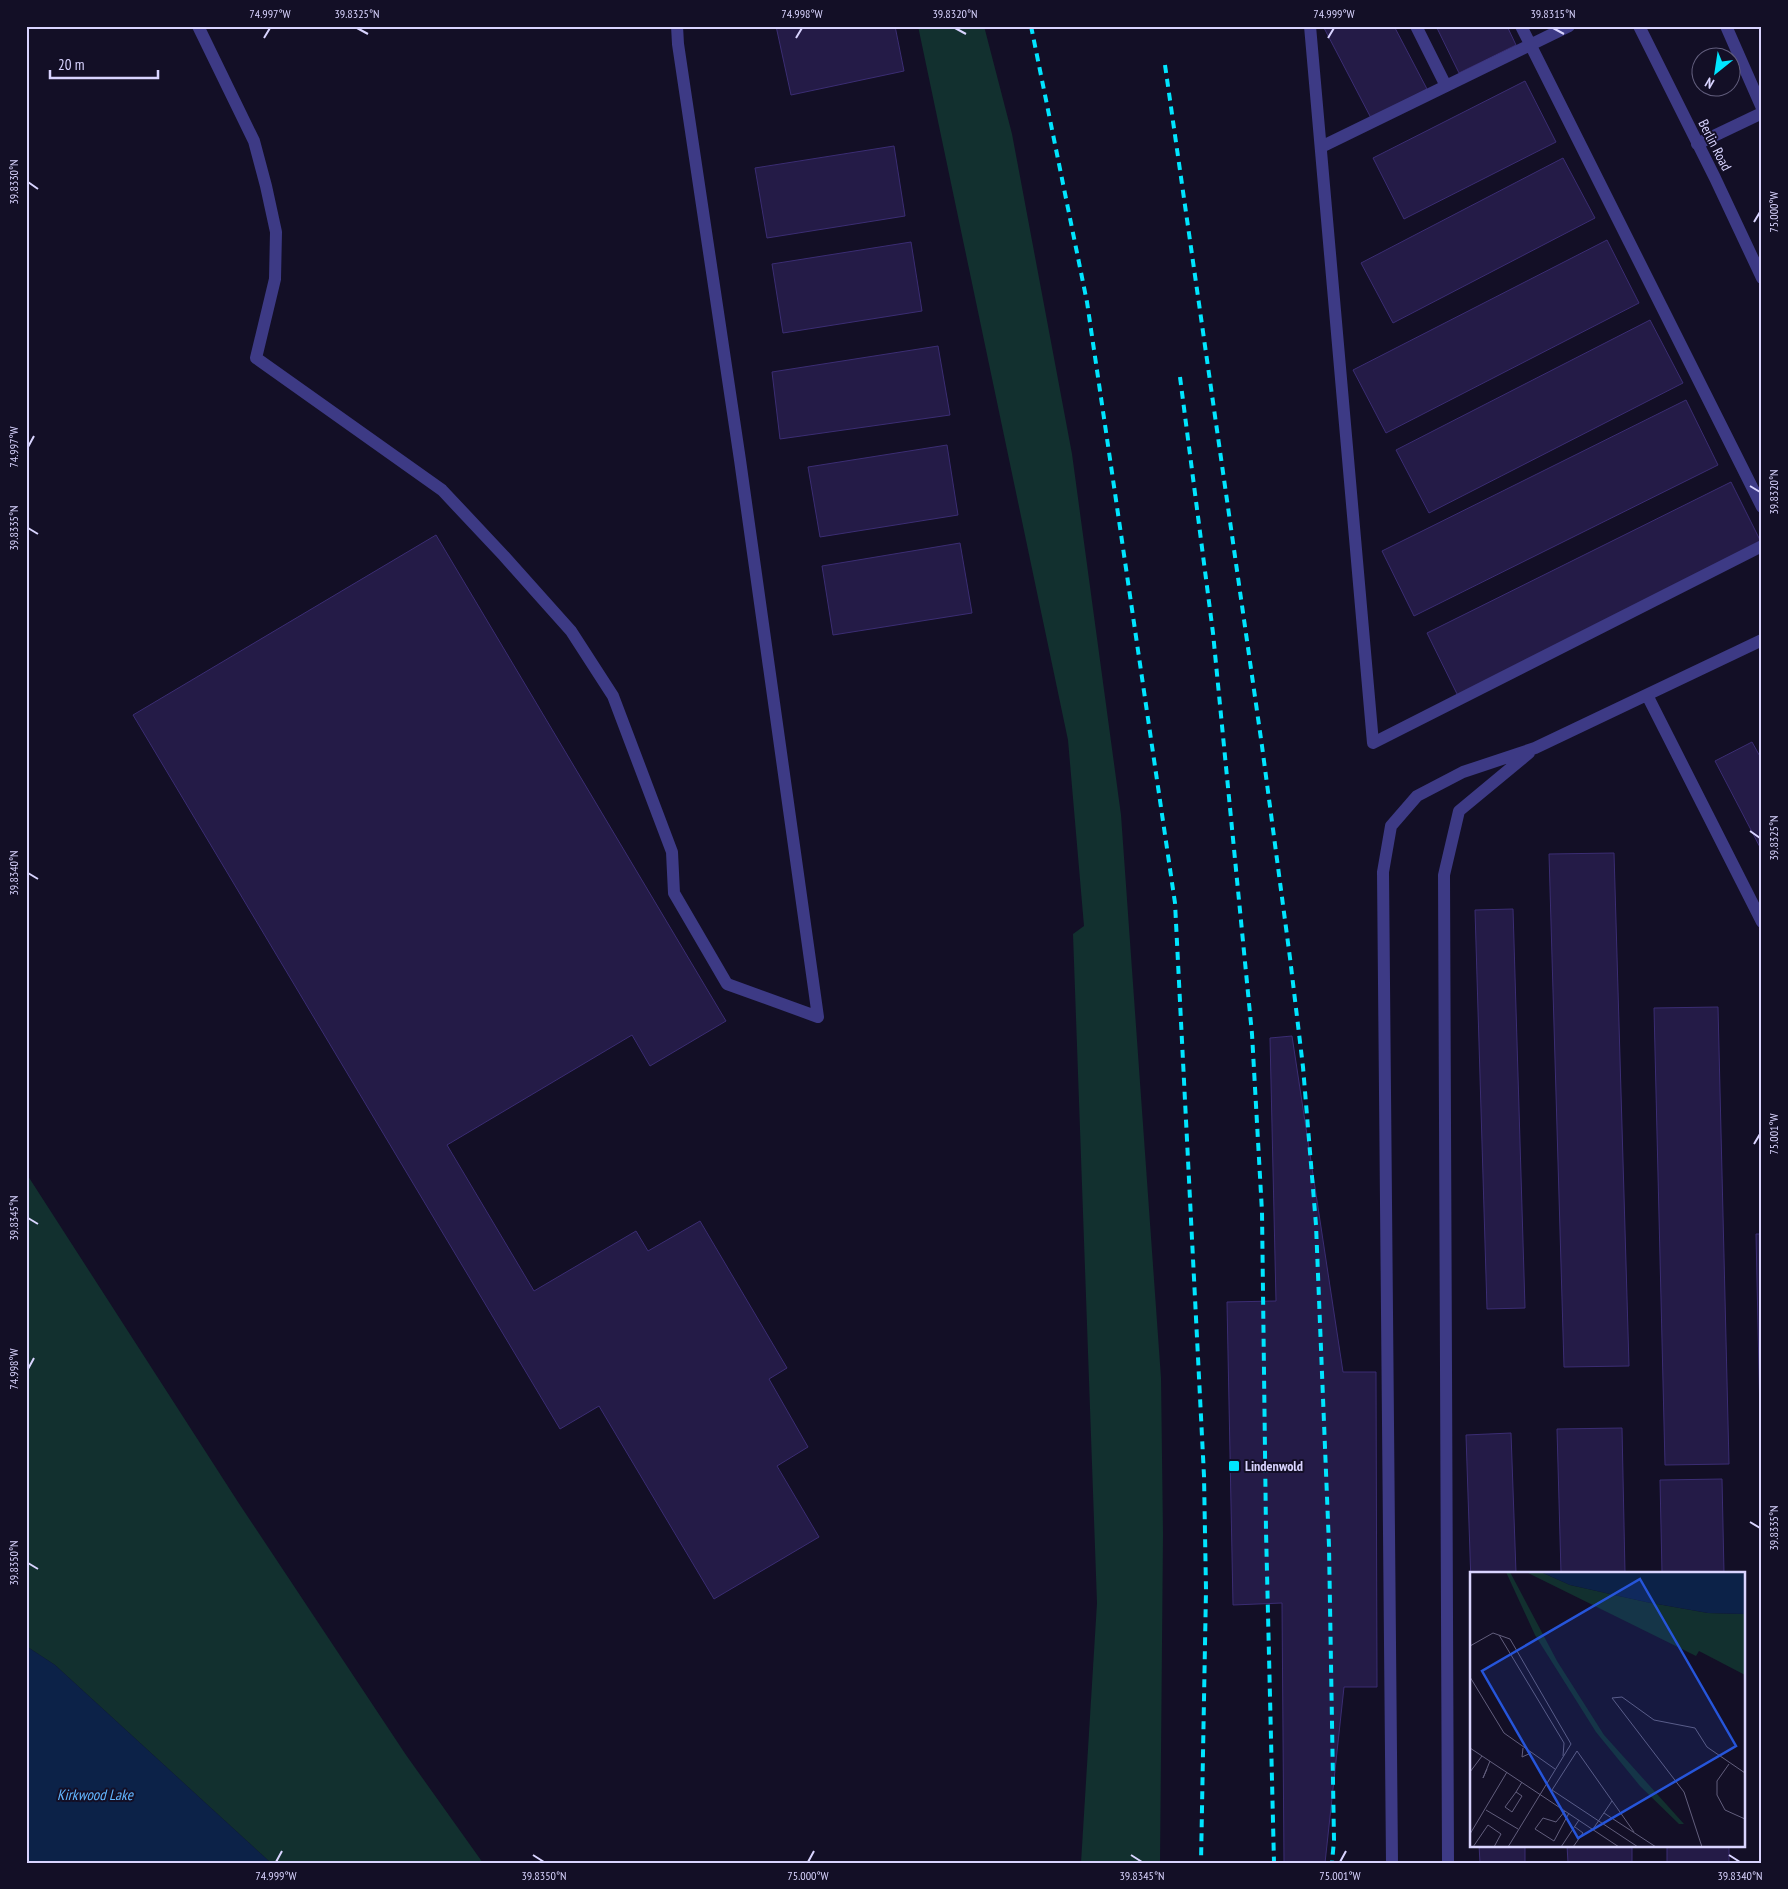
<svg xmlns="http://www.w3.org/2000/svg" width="1788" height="1889" font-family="'PT Sans Narrow',sans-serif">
<rect width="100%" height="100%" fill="#130f26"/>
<path fill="#12302f" d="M 918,26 L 984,26 L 1012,134 L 1072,454 L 1121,815 L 1161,1378 L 1163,1534 L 1160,1863 L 1081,1863 L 1097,1603 L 1073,934 L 1084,926 L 1068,740 Z
M 26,1173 L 238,1502 L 406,1755 L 483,1863 L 271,1863 L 55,1665 L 26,1646 Z"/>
<path fill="#0c2248" d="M 26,1646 L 55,1665 L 271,1863 L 26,1863 Z"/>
<path fill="#241b47" stroke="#3b2d73" d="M 776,26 L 895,26 L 904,71 L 791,95 Z
M 1323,26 L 1394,26 L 1427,89 L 1371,118 Z
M 1436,26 L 1507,26 L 1516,45 L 1459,73 Z
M 1525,81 L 1556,142 L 1404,219 L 1373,158 Z
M 894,146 L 905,216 L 767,238 L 755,168 Z
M 1563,158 L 1595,218 L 1393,323 L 1361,263 Z
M 1607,240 L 1639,303 L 1386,433 L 1353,370 Z
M 911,242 L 922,311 L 783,333 L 772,264 Z
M 1650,320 L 1683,383 L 1429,513 L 1396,450 Z
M 938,346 L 950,415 L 780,439 L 772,372 Z
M 1686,400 L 1718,465 L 1414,616 L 1382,551 Z
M 947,445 L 958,515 L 820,537 L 808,467 Z
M 1731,482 L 1762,544 L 1459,698 L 1427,633 Z
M 436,535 L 726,1021 L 650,1066 L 632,1035 L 447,1145 L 534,1291 L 636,1231 L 648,1251 L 700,1221 L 787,1368 L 769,1379 L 808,1447 L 777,1466 L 819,1537 L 714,1599 L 599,1406 L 560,1429 L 133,715 Z
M 960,543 L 972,613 L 833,635 L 822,566 Z
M 1752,742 L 1762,760 L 1762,851 L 1715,761 Z
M 1614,853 L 1629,1366 L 1564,1367 L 1549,854 Z
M 1513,909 L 1525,1308 L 1487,1309 L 1475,910 Z
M 1718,1007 L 1729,1464 L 1665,1465 L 1654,1008 Z
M 1292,1036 L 1343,1372 L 1376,1372 L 1377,1687 L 1344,1687 L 1325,1863 L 1284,1863 L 1282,1603 L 1233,1605 L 1227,1302 L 1276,1301 L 1270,1038 Z
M 1756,1234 L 1762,1234 L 1762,1463 L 1761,1463 Z
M 1622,1428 L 1625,1573 L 1561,1573 L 1557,1429 Z
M 1511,1433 L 1516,1573 L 1472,1573 L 1472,1613 L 1466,1435 Z
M 1722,1479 L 1724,1573 L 1662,1573 L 1660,1480 Z
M 1479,1845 L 1525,1845 L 1525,1863 L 1480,1863 Z
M 1567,1845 L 1632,1845 L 1632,1863 L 1568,1863 Z
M 1667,1845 L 1729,1845 L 1729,1863 L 1667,1863 Z"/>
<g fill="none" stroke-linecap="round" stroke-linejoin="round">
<path stroke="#3d3a85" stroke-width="12" d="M 198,26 L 254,141 L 266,186 L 276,232 L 275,279 L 256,358 L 442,490 L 504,556 L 571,631 L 613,696 L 672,852 L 674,893 L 727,984 L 818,1017 L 740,460 L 678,44 L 677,26
M 1310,26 L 1373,743 L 1762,546
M 1416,26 L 1446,86
M 1521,26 L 1762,507
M 1639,26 L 1715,178 L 1762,278
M 1726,26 L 1762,108
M 1697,144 L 1762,113
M 1321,147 L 1569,26
M 1647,695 L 1762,922
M 1392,1863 L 1383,872 L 1391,826 L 1417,796 L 1463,772 L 1535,748 L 1762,640
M 1448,1863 L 1444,875 L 1459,811 L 1529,753"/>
<path stroke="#00e5ff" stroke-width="4" stroke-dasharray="8 6" stroke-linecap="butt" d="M 1031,26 L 1087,302 L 1175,903 L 1204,1476 L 1206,1590 L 1201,1863
M 1165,65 L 1262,746 L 1290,958 L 1303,1067 L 1316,1225 L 1329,1546 L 1334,1840 L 1332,1863
M 1180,377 L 1213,633 L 1252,1034 L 1262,1212 L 1266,1531 L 1274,1863"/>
</g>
<path fill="none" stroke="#d9d4ff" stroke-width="2" d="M 357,28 L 368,34M 955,28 L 966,34M 1553,28 L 1564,34M 264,38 L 270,28M 796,38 L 802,28M 1328,38 L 1334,28M 28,182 L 38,189M 1754,222 L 1760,212M 28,447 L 34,436M 1750,486 L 1760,492M 28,528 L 38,534M 1750,831 L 1760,838M 28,873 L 38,879M 1754,1144 L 1760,1134M 28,1218 L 38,1224M 28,1369 L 34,1358M 1750,1522 L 1760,1528M 28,1563 L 38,1569M 533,1855 L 544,1862M 1131,1855 L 1142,1862M 1729,1855 L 1740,1862M 276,1862 L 282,1851M 808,1862 L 814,1851M 1340,1862 L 1346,1851"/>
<rect fill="#00e5ff" stroke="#130f26" stroke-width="2" x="1228" y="1460" width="12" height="12" rx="2.5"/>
<g text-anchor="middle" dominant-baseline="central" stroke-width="4" stroke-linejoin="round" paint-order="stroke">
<g font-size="14" fill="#d9d4ff" stroke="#130f26">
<text transform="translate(1715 145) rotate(63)">Berlin Road</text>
</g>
<g font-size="14" font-weight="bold" fill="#d9d4ff" stroke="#130f26" text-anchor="start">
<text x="1245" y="1466">Lindenwold</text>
</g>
<g font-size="15" font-style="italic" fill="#62b6ff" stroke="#130f26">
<text x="95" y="1794">Kirkwood Lake</text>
</g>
</g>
<g transform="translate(1470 1572)">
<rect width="275" height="275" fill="#130f26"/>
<path d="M 36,0 L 40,0 L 87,89 L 134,163 L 214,252 L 209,252 L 170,214 L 126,160 L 65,63 ZM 56,0 L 71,0 L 100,13 L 176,30 L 238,41 L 275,42 L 275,103 L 229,79 L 226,84 Z" fill="#12302f"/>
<path d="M 71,0 L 275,0 L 275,42 L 238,41 L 176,30 L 100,13 Z" fill="#0c2248"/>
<path fill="none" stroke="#625e7d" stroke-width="1" d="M 29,63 L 94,171 L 93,184M 0,74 L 23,61 L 40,67 L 101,172 L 38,275M 0,105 L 34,161 L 85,197M 0,176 L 149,275M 53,176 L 52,185 L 61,181M 259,192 L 247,209 L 247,223 L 255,238 L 275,247M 17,197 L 13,206 L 20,189M 0,200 L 12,184M 46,220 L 35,235 L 42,240 L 52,224 L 46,220 L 52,210M 16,238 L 48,257M 95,239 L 86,250 L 73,246 L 65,257 L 84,269 L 99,241M 134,241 L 186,275M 123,257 L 142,229M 164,260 L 107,179 L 82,218 L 168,275M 0,262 L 37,200M 3,275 L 18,253 L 31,262 L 24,275M 91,275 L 109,248M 103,275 L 113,261 L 105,255M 232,275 L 214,220 L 142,126 L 152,125 L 184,148 L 225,156 L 237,175 L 275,201"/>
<path fill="#2655da" fill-opacity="0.15" stroke="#2655da" stroke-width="2.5" d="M 170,7 L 266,174 L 108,266 L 12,99 Z"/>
<rect width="275" height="275" fill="none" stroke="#d9d4ff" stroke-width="2.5"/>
</g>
<rect width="1788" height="1889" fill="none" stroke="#130f26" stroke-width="55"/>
<g transform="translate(1716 72) rotate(210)"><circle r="24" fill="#130f26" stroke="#625e7d"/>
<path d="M0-4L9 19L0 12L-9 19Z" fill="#00e5ff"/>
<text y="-8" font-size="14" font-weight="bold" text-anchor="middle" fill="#d9d4ff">N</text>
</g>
<path d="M50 70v8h108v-8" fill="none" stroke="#d9d4ff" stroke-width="2.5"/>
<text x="58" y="70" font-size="15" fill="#d9d4ff" stroke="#130f26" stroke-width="4" paint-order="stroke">20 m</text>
<rect x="28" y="28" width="1732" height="1834" fill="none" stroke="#d9d4ff" stroke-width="2"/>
<g font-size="12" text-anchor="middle" fill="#d9d4ff">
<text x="270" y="18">74.997°W</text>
<text x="357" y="18">39.8325°N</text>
<text x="802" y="18">74.998°W</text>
<text x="955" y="18">39.8320°N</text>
<text x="1334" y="18">74.999°W</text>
<text x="1553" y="18">39.8315°N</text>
<text transform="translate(14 182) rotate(-90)" y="4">39.8330°N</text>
<text transform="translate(1774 212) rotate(-90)" y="4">75.000°W</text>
<text transform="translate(14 447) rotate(-90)" y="4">74.997°W</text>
<text transform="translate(1774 492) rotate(-90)" y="4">39.8320°N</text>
<text transform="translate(14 528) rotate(-90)" y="4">39.8335°N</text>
<text transform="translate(1774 838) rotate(-90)" y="4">39.8325°N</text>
<text transform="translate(14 873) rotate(-90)" y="4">39.8340°N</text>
<text transform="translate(1774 1134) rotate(-90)" y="4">75.001°W</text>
<text transform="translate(14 1218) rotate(-90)" y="4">39.8345°N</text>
<text transform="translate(14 1369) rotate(-90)" y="4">74.998°W</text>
<text transform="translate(1774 1528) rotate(-90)" y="4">39.8335°N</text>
<text transform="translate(14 1563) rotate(-90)" y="4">39.8350°N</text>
<text x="276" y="1880">74.999°W</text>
<text x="544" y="1880">39.8350°N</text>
<text x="808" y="1880">75.000°W</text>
<text x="1142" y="1880">39.8345°N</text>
<text x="1340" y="1880">75.001°W</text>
<text x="1740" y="1880">39.8340°N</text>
</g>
</svg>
